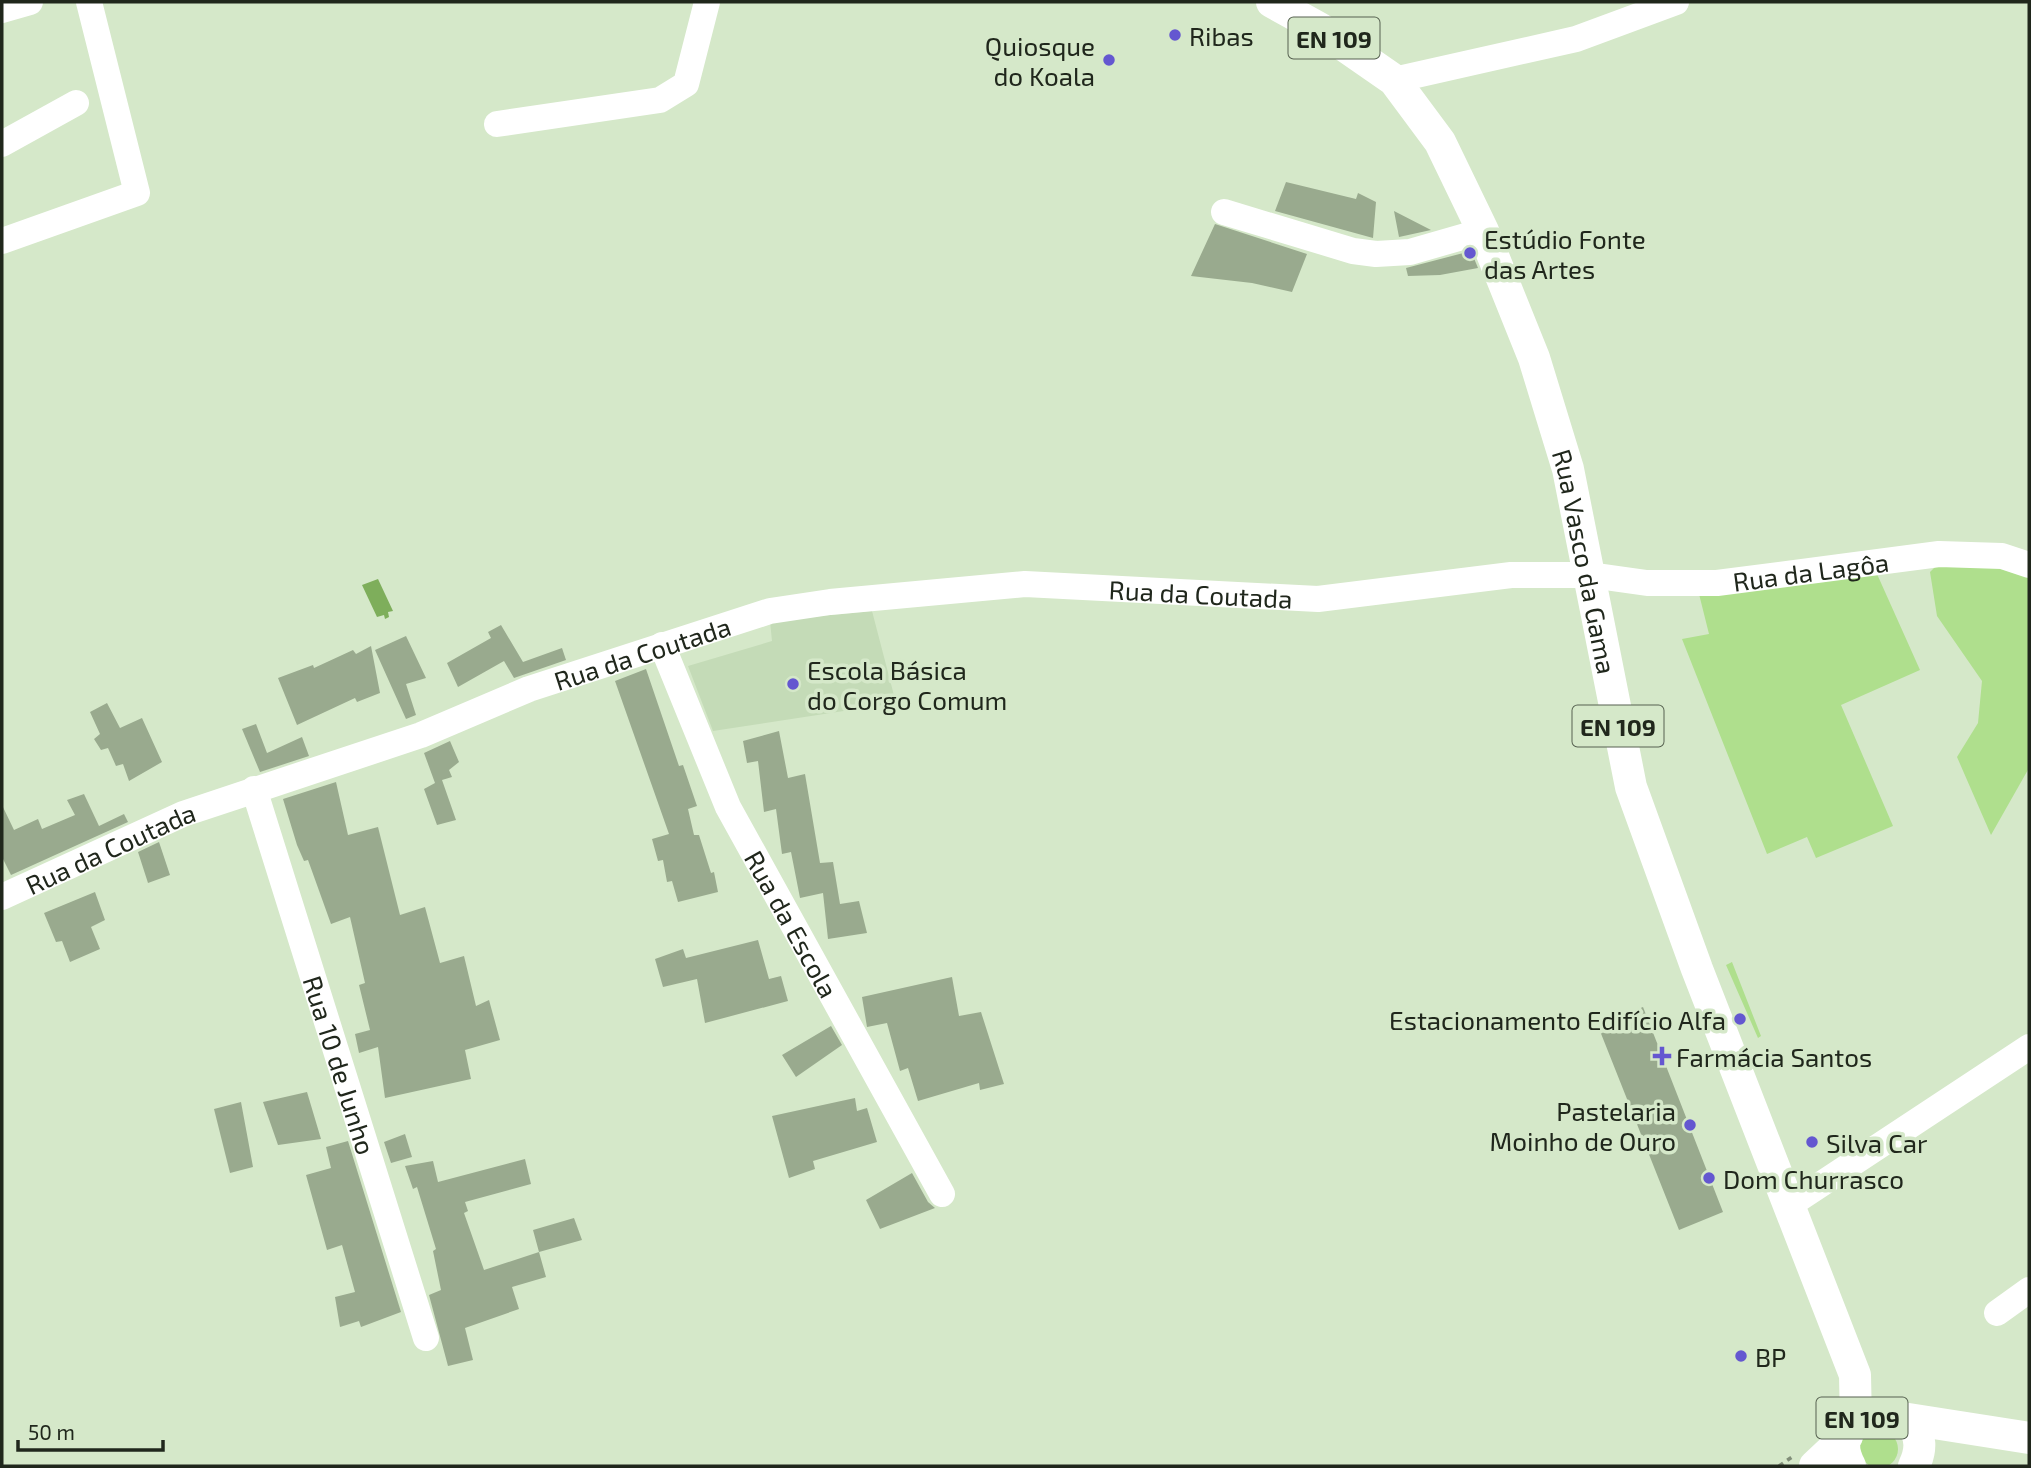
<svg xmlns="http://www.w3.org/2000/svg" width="2031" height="1468" font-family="'Exo 2',sans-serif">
<rect width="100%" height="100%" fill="#d5e8c9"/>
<path fill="#c4dbb7" d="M 872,611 L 896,703 L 713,731 L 688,666 L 772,641 L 770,621 Z"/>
<path fill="#afdf8d" d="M 1940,562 L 2004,567 L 2029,575 L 2029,768 L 1991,835 L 1957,757 L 1978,723 L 1982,681 L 1937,616 L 1930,572 Z
M 1877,574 L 1920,670 L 1841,705 L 1893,826 L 1816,858 L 1807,837 L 1767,854 L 1682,639 L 1709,634 L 1699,594 Z
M 1732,962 L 1761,1036 L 1758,1038 L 1726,965 Z
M1860 1449a19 19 0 1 1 38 0a19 19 0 1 1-38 0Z"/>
<path fill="#7eae5b" d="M 378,579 L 393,611 L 388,612 L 389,617 L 385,619 L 384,615 L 377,617 L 362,585 Z"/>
<path fill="#99aa8e" d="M 1286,182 L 1356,199 L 1358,193 L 1376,202 L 1373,238 L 1275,211 Z
M 1394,211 L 1431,230 L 1399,237 Z
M 1215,224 L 1307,254 L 1292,292 L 1252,283 L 1191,276 Z
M 1471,251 L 1478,268 L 1440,275 L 1408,276 L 1406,268 Z
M 501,625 L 523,662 L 562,648 L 566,660 L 514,678 L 504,661 L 458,687 L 447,663 L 491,638 L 488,632 Z
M 406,636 L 426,678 L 406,684 L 416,715 L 406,719 L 375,650 Z
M 371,646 L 380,693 L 357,702 L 355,698 L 297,725 L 278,678 L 313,665 L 314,668 L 353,650 L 356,654 Z
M 646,669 L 679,766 L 683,765 L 697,806 L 688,809 L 694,835 L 699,835 L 711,873 L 714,872 L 718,892 L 678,902 L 672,881 L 667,882 L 663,860 L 658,861 L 652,839 L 669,834 L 615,681 Z
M 107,703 L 120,728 L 142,718 L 162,762 L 129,781 L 123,764 L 116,766 L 108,748 L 101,750 L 94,739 L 100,734 L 90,712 Z
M 256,724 L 267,753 L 302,737 L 309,756 L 260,772 L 242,729 Z
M 779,731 L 788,778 L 805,774 L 820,863 L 833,862 L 840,904 L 859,901 L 867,933 L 828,939 L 823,893 L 800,898 L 791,852 L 782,854 L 776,809 L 764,812 L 758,761 L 747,763 L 743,741 Z
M 450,741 L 459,762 L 449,770 L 452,777 L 442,780 L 456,820 L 437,825 L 424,789 L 435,783 L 424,753 Z
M 336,782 L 348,835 L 378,827 L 400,915 L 425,907 L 440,963 L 464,956 L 476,1006 L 489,1000 L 500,1040 L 465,1050 L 471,1079 L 385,1098 L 378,1047 L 359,1053 L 355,1034 L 370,1030 L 359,985 L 365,983 L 350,917 L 331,924 L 308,860 L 304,861 L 297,845 L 283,799 Z
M 84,794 L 99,826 L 124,814 L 128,822 L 11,875 L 2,857 L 2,805 L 14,830 L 38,819 L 42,829 L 75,815 L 67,800 Z
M 159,842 L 170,875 L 148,883 L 138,852 Z
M 95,892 L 105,920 L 91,927 L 100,949 L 70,962 L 62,941 L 56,942 L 44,913 Z
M 758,940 L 769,979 L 781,976 L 788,1001 L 705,1023 L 697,979 L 663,987 L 655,959 L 683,949 L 686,958 Z
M 952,977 L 959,1016 L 981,1012 L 1004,1084 L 980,1090 L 979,1083 L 918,1101 L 908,1068 L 900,1071 L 887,1023 L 867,1027 L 862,997 Z
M 1643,1007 L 1723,1212 L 1679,1230 L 1598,1026 Z
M 831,1026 L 842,1045 L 796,1077 L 782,1055 Z
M 307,1092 L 321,1139 L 278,1145 L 263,1102 Z
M 855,1098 L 857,1111 L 867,1108 L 877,1142 L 813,1161 L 815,1169 L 789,1178 L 772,1116 Z
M 241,1102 L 253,1167 L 230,1173 L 214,1109 Z
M 405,1134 L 412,1157 L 391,1163 L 384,1142 Z
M 348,1141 L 401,1312 L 361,1327 L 359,1321 L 340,1327 L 335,1297 L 355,1292 L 342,1245 L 327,1250 L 306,1175 L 331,1168 L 326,1147 Z
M 525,1159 L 531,1184 L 465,1202 L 468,1211 L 464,1213 L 484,1270 L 539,1252 L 546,1277 L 512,1287 L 519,1309 L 465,1328 L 473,1360 L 448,1366 L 429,1295 L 441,1290 L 433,1251 L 436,1249 L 417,1187 L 413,1189 L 405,1166 L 433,1161 L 438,1182 Z
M 912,1173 L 928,1202 L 935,1208 L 880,1229 L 866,1200 Z
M 574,1218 L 582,1240 L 539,1252 L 533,1230 Z"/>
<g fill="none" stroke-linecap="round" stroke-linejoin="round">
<path stroke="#818e79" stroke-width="3.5" stroke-dasharray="5 5" stroke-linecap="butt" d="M 1779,1466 L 1792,1457"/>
<g stroke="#fff" stroke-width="26">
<path d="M 2,10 L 30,2"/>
<path d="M 1394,80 L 1576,39 L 1676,2"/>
<path d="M 497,124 L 660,100 L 686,84 L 707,2"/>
<path d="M 2,144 L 76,103"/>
<path d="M 1224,212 L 1353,251 L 1376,254 L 1410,252 L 1483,231"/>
<path d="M 2,241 L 137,193 L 89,2"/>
<path id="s1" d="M 662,645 L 728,807 L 942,1194"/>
<path id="s2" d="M 254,789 L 426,1338"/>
<path id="s3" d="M 2,897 L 183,814 L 421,735 L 529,689 L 770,611 L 830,602 L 1025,584 L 1318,599 L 1511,575 L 1590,575 L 1647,583 L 1717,583 L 1939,554 L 2002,556 L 2029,565"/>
<path d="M 1788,1206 L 2029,1047"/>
<path d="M 1997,1313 L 2029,1290"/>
</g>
<g stroke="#fff" stroke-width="32">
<path id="s4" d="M 1272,2 L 1319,28 L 1394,80 L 1440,142 L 1483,231 L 1534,358 L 1568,469 L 1631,787 L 1697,969 L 1855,1375 L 1856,1422"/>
<path d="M 1902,1418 L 2029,1438"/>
<path d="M 1815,1466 L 1847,1436"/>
<path d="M 1850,1466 C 1815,1399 1947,1396 1914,1466"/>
</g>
</g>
<g fill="#6457d0" stroke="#d5e8c9" stroke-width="2.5">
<circle cx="1175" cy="35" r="7"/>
<circle cx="1109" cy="60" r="7"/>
<circle cx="1470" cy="253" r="7"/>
<circle cx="793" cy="684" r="7"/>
<circle cx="1740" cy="1019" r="7"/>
<path d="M1658.5 1045.5h7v7h7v7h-7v7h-7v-7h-7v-7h7z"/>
<circle cx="1690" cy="1125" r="7"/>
<circle cx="1812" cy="1142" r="7"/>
<circle cx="1709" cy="1178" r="7"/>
<circle cx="1741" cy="1356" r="7"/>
</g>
<g text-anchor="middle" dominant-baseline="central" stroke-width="7" stroke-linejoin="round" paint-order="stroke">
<g fill="#d5e8c9" stroke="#566150" stroke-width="2">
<rect x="1288.5" y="17.5" width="91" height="41" rx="5"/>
<rect x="1572.5" y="705.5" width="91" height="41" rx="5"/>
<rect x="1816.5" y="1397.5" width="91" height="41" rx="5"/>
</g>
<g font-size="24" font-weight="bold" fill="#20271c">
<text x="1334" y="38">EN 109</text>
<text x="1618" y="726">EN 109</text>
<text x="1862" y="1418">EN 109</text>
</g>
<g font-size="26" fill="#20271c" stroke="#d5e8c9" text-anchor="start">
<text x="1189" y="35">Ribas</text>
<text x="1095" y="45" text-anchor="end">Quiosque<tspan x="1095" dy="30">do Koala</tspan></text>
<text x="1484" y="238">Estúdio Fonte<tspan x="1484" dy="30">das Artes</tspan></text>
<text x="807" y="669">Escola Básica<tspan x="807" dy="30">do Corgo Comum</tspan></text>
<text x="1726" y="1019" text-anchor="end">Estacionamento Edifício Alfa</text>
<text x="1676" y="1056">Farmácia Santos</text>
<text x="1676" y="1110" text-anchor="end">Pastelaria<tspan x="1676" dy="30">Moinho de Ouro</tspan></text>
<text x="1826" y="1142">Silva Car</text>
<text x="1723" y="1178">Dom Churrasco</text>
<text x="1755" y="1356">BP</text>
</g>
<g font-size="26" fill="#20271c" stroke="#d5e8c9">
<text stroke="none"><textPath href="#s4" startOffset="668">Rua Vasco da Gama</textPath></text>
<text stroke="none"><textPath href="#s3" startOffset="1866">Rua da Lagôa</textPath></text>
<text stroke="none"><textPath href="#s3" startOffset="1253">Rua da Coutada</textPath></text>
<text stroke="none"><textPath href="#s3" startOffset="686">Rua da Coutada</textPath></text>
<text stroke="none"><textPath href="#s3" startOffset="119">Rua da Coutada</textPath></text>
<text stroke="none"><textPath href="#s1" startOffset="308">Rua da Escola</textPath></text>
<text stroke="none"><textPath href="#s2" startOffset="289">Rua 10 de Junho</textPath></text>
</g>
</g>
<rect width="2031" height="1468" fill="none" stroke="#20271c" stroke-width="7"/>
<path d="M18 1440v10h145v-10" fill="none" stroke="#20271c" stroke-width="3.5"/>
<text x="28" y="1440" font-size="21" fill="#20271c" stroke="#d5e8c9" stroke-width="5" paint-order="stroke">50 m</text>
</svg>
